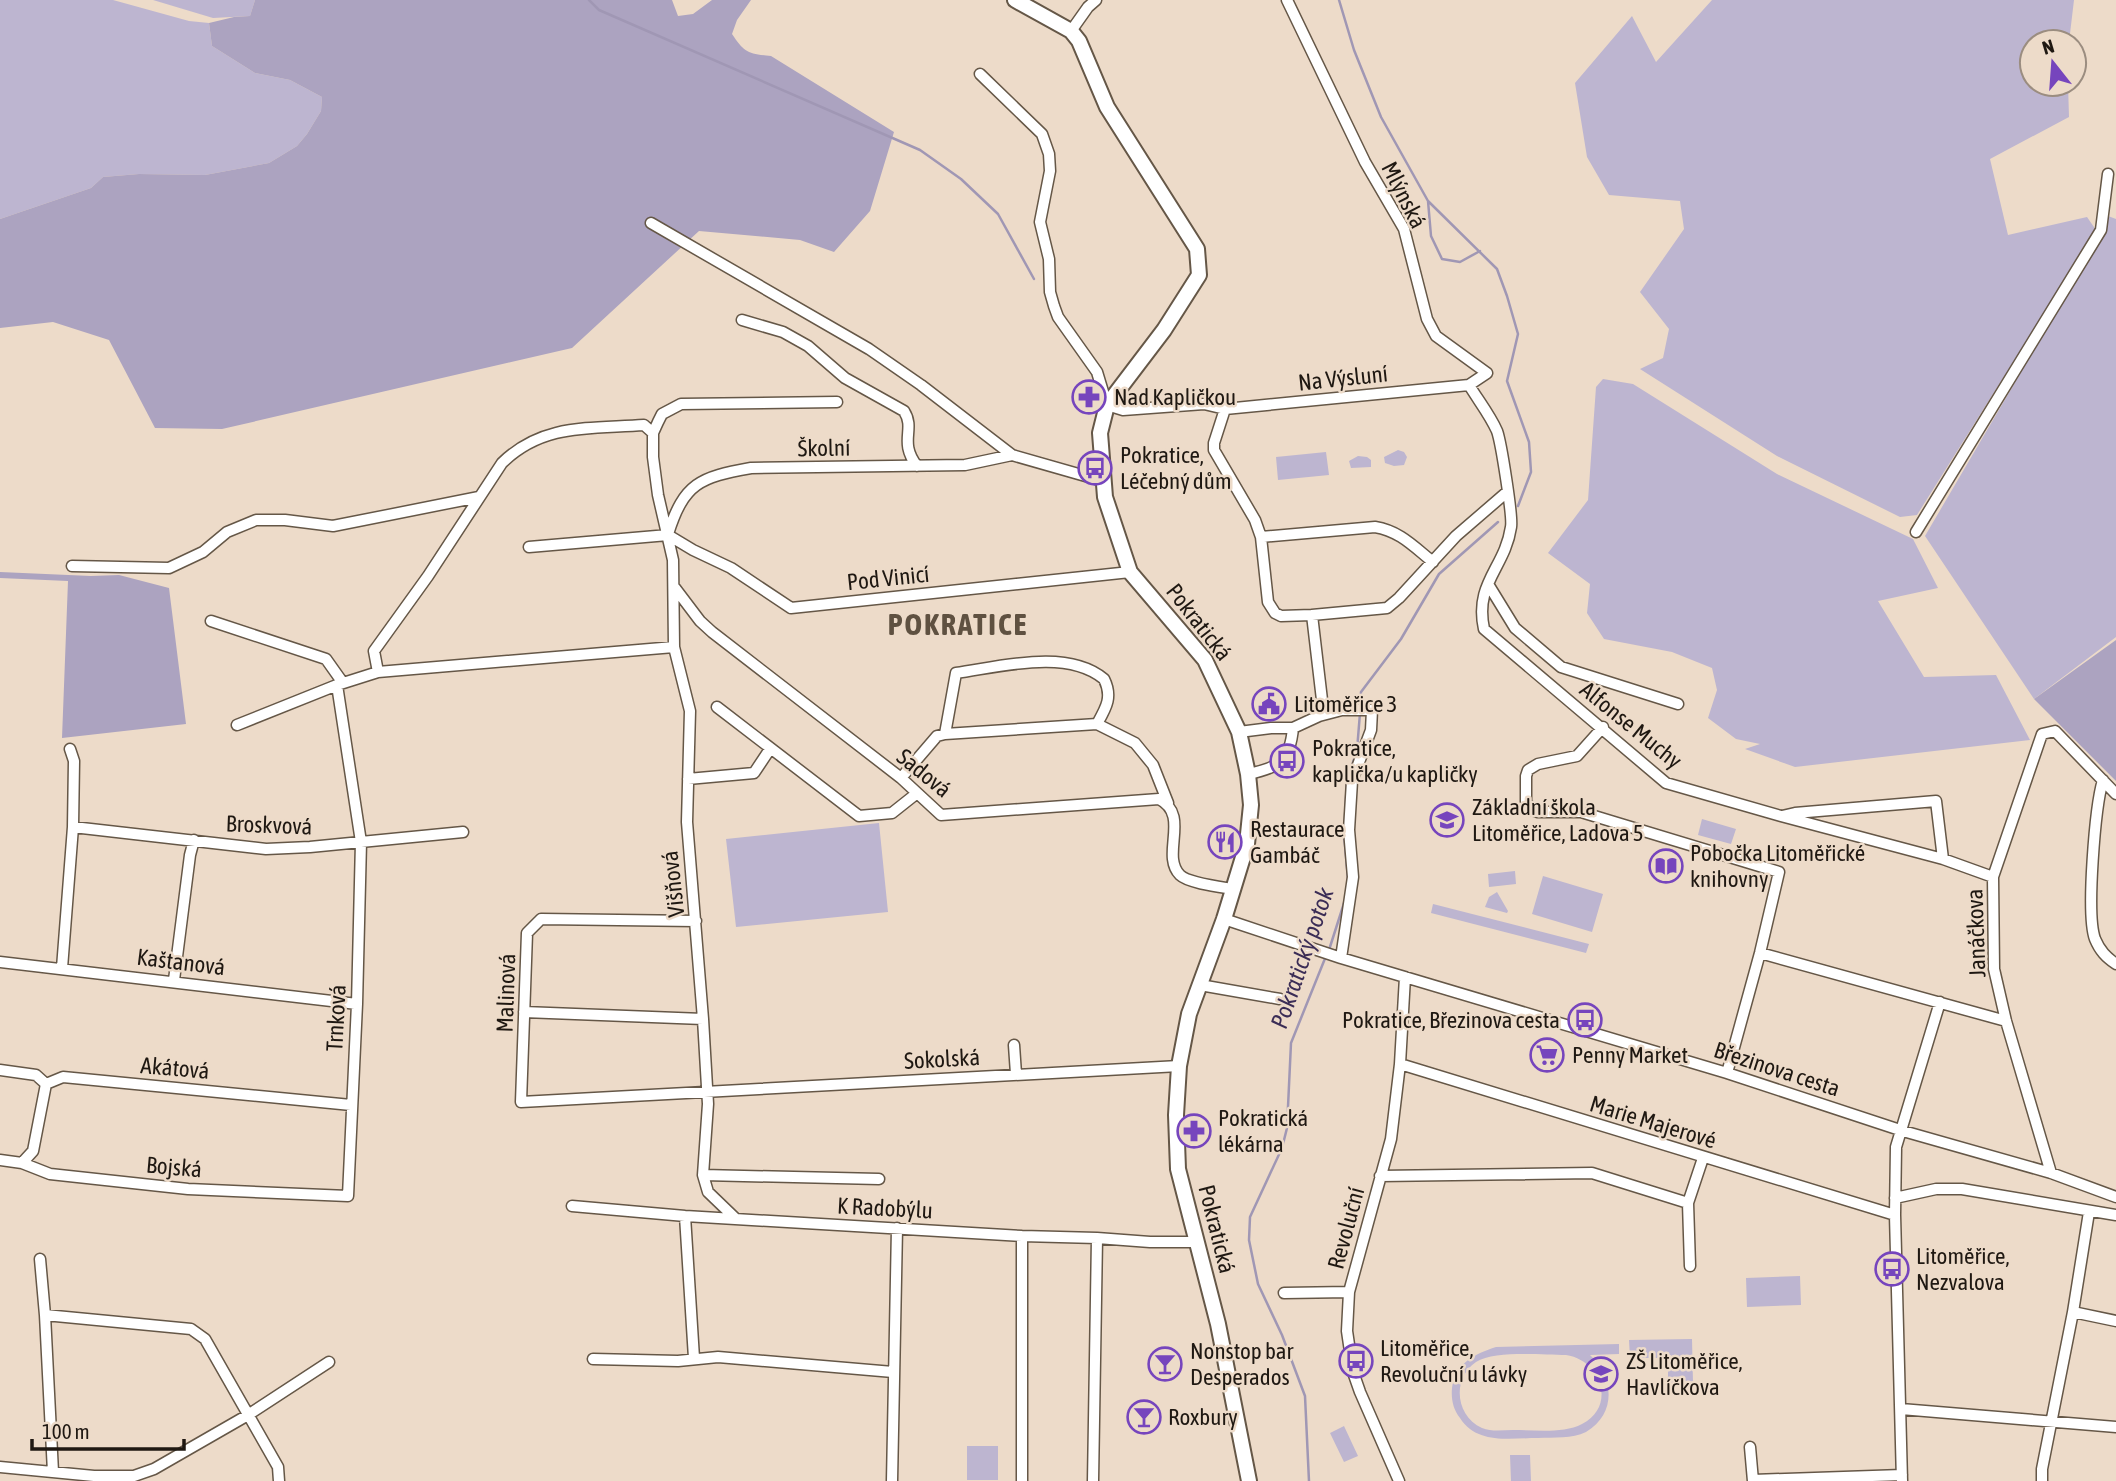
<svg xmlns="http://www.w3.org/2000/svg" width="2116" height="1481" font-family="'Asap Condensed',sans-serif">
<rect width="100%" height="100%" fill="#eddbc9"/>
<path fill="#bdb5d0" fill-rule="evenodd" d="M 0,0 L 113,0 L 189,21 L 209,23 L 212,46 L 255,73 L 290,80 L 322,97 L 321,111 L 307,134 L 297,146 L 269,163 L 205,175 L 139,174 L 103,177 L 91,188 L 0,219 Z
M 153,0 L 255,0 L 250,16 L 213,18 Z
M 1712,0 L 2074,0 L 2069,42 L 2032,42 L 2032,84 L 2068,84 L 2069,117 L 1990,159 L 2008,235 L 2087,217 L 2096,230 L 1917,515 L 1900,517 L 1777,456 L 1640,369 L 1663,358 L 1669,329 L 1640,292 L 1684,229 L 1680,201 L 1609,195 L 1587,157 L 1575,83 L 1632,16 L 1656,62 Z
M 2108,216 L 2116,219 L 2116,637 L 2034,699 L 1925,536 L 2106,227 Z
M 1603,379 L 1633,384 L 1777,474 L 1913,539 L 1938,588 L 1878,601 L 1924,677 L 1996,675 L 2030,740 L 1795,767 L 1745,749 L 1760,744 L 1736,739 L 1708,718 L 1717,690 L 1712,668 L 1672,652 L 1604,639 L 1587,613 L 1590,584 L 1548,553 L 1588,500 L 1596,387 Z
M 1398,450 L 1404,452 L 1407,457 L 1404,465 L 1394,466 L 1385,463 L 1384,457 Z
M 1326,452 L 1329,475 L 1278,480 L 1276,457 Z
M 1358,456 L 1367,457 L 1371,460 L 1371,467 L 1351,468 L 1349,461 Z
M 1702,819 L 1736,829 L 1731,844 L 1698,835 Z
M 879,823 L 888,912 L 736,927 L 726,839 Z
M 1515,871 L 1516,884 L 1489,887 L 1488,874 Z
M 1543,876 L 1603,894 L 1592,932 L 1532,914 Z
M 1497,892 L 1508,911 L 1507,913 L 1485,907 L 1489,897 Z
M 1433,904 L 1589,944 L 1586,953 L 1431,913 Z
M 1800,1276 L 1801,1305 L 1747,1307 L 1746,1278 Z
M 1692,1339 L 1693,1383 L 1668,1383 L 1668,1358 L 1630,1358 L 1629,1340 Z
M 1619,1344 L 1619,1354 L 1590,1355 C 1614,1377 1617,1414 1586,1432 C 1572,1439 1554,1437 1538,1438 C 1511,1438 1477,1445 1460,1418 C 1453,1409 1451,1399 1452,1388 C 1455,1363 1475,1354 1496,1347 ZM 1566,1355 C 1601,1360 1617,1406 1582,1424 C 1563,1434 1534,1430 1513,1430 C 1503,1430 1492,1432 1482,1428 C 1455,1416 1452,1378 1476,1362 C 1495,1350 1543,1355 1566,1355 Z
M 1344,1426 L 1358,1456 L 1344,1462 L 1330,1433 Z
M 967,1446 L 998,1446 L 998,1480 L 967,1480 Z
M 1510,1455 L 1530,1455 L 1531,1481 L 1511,1481 Z"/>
<path fill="#aca3c0" d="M 255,0 L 672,0 L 678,16 L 693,14 L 712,0 L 751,0 L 737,20 L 732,34 C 744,52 748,54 771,56 L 894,132 L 870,211 L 834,252 L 800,240 L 699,231 L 572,348 L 222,429 L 155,428 L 109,340 L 53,322 L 0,328 L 0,219 L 91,188 L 103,177 L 139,174 L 205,175 L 269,163 L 297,146 L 307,134 L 321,111 L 322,97 L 290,80 L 255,73 L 212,46 L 209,23 L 234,17 L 250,16 Z
M 0,572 L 91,576 L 119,575 L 169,588 L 186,724 L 62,738 L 68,581 L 0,578 Z
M 2116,640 L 2116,781 L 2034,699 Z"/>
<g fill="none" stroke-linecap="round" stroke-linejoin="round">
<path stroke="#a097b4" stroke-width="2.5" d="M 589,0 L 599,10 L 920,150 L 961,179 L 998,214 L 1034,279
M 1339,0 L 1354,50 L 1381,117 L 1428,201 L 1497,269 L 1507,296 L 1518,334 L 1507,381 L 1529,442 L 1531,472 L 1518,506
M 1428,201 L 1431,236 L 1442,259 L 1460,262 L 1480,251
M 1360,706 L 1361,692 L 1401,639 L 1439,574 L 1498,522
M 1348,879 L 1344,834 L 1347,781 L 1357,750 L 1360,713
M 1329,950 L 1345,900
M 1309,1481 L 1305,1396 L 1282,1335 L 1258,1284 L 1249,1240 L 1250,1217 L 1282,1148 L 1287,1128 L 1291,1043 L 1326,956"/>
<defs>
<path id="street" d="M 1071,31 L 1088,7 L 1096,0
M 980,74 L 1042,134 L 1049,154 L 1050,171 L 1040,222 L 1049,259 L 1050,292 L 1054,306 L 1058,317 L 1097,372 L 1107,405 L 1123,410 L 1204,404 L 1225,409 L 1469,385 L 1487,373 L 1436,336 L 1427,319 L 1404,229 L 1365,162 L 1287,0
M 651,223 L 869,349 L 921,385 L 1012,455 L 1103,481
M 742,320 L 783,332 L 808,346 L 845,378 L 904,411 C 916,430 898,441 917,466
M 1469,385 C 1478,400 1490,415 1497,431 C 1501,442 1513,517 1511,527 C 1505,568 1474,583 1484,629 L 1666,783 L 1781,816 L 1943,859 L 1993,877
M 1225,409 L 1214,443 L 1214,450 L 1255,520 L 1261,537 L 1268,602 L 1275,613 L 1281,616 L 1312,615 L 1387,608 L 1399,598 L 1456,536 L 1507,492
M 1916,532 L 2101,230 L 2108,174
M 668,534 C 684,483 700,477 751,468 L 965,465 L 1012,455
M 668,535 L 693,550 L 731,568 L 791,608 L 1130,572
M 1261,537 L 1375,527 C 1400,531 1414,547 1433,562
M 529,547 L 668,535
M 72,566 L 169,568 L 203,552 L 227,532 L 256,520 L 285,520 L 333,526 L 479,497
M 1488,584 L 1515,628 L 1561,667 L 1678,704
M 675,588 L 700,621 L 712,632 L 901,778 L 941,815 L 1159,799 C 1191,815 1160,855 1180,875 C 1188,883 1221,887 1233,889
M 211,621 L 326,659 L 343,683
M 378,672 L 374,651 L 428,576 L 502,463 C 543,423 590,429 644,425 L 653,433
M 717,707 L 859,816 L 892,813 L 916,794
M 1319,716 L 1342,710 L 1372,710 L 1371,730 L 1352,781 L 1349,830 L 1353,877 L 1341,958
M 237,725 L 337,685 L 378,672 L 674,647
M 1603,727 L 1577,756 L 1538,764 L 1528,770 L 1526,776 L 1526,802 L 1532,810 L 1538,812 L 1581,812 L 1779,872 L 1760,953 L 1727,1073
M 1239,732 L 1271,728 L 1293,728 L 1319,716 L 1322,700 L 1312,615
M 945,734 L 956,673 C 1000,667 1067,648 1104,679 C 1113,697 1106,708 1097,724
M 1248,774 C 1279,768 1290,761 1293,728
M 901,778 L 937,736 L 945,734 L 1097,724 L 1135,743 L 1153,765 L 1168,803
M 688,779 L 754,773 L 770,749
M 2103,780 C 2095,807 2086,915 2095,939 C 2100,951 2106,957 2116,964
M 1782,816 L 1795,813 L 1936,801 L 1943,859
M 73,827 L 266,849 L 310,847 L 463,832
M 1224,919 L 1341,958 L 1727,1073 L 1903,1131 L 2051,1173 L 2116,1197
M 696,921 L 541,919 L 527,933 L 521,1102 L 1179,1066
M 1760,953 L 2006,1021
M 0,962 L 357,1004
M 62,968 L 73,827 L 74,761 L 70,749
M 174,980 L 190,855 L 194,840
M 1200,985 L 1280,999
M 524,1012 L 703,1019
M 1014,1045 L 1016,1074
M 1400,1064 L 1895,1215
M 0,1070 L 36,1075 L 46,1084
M 46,1084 L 63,1077 L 351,1105
M 0,1160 L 22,1163 L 50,1174 L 188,1189 L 348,1196 L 357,1004 L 361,842 L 337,685
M 22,1163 L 33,1151 L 46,1084
M 2051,1173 L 2006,1021 L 1994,969 L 1993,877 L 2042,734 L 2055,731 L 2116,794
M 703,1175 L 879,1179
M 1380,1176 L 1592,1173 L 1688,1203
M 1895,1198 L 1936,1189 L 1962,1189 L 2116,1215
M 572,1206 L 685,1216 L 1022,1236 L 1097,1238 L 1150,1242 L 1195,1242
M 685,1216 L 694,1358
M 735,1218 L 708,1192 L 703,1175 L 708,1104 L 703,1019 L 687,822 L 690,711 L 674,647 L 673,560 L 658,495 L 653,457 L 653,433 L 658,422 L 662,414 L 681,404 L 837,402
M 1022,1236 L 1022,1481
M 40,1259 L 45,1315 L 53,1472
M 1690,1266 L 1688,1203 L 1703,1158
M 1284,1293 L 1349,1292
M 2073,1312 L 2116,1321
M 45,1315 L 191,1329 L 205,1339 L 278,1467 L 279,1481
M 593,1359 L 678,1361 L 718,1357 L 893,1372
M 1901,1409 L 2116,1427
M 1750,1447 L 1753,1481
M 0,1467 L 94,1476 L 134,1476 L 154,1469 L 248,1415 L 329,1362
M 1753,1480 L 1902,1475
M 892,1481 L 897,1228
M 1093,1481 L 1097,1238
M 1399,1481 L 1360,1392 L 1353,1372 L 1347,1331 L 1349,1292 L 1391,1139 L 1400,1064 L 1405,977
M 1902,1481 L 1895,1215 L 1896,1147 L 1940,1002
M 2042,1481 L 2042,1469 L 2073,1312 L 2089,1212"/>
<path id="secondary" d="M 1015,0 L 1071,31 L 1079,41 L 1107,107 L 1197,249 L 1199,275 L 1164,330 L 1107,405 L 1100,433 L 1105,497 L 1130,572 L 1205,660 L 1239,732 L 1248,774 L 1251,805 L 1247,844 L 1224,919 L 1189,1014 L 1179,1066 L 1176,1115 L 1178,1169 L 1218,1324 L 1249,1481"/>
</defs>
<use href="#street" stroke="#655747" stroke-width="13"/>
<use href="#secondary" stroke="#655747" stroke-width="18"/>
<use href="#street" stroke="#fff" stroke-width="10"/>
<use href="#secondary" stroke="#fff" stroke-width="14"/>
</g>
<defs>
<symbol id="pharmacy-ring" viewBox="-11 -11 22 22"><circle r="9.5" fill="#eddbc9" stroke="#7645bd" stroke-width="1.5"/><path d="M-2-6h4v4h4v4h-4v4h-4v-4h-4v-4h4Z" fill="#7645bd"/></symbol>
<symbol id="bus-ring" viewBox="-11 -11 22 22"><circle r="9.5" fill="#eddbc9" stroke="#7645bd" stroke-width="1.5"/><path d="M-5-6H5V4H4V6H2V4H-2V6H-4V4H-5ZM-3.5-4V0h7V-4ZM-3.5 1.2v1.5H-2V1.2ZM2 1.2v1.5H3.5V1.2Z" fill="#7645bd"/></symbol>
<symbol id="civic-ring" viewBox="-11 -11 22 22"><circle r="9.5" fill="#eddbc9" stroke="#7645bd" stroke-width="1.5"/><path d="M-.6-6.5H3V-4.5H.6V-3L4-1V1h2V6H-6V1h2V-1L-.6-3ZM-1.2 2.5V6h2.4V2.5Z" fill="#7645bd"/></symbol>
<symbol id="school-ring" viewBox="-11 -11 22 22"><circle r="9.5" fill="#eddbc9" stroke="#7645bd" stroke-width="1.5"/><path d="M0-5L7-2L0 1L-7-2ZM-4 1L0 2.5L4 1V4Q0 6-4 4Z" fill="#7645bd"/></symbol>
<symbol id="restaurant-ring" viewBox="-11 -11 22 22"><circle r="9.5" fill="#eddbc9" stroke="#7645bd" stroke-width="1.5"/><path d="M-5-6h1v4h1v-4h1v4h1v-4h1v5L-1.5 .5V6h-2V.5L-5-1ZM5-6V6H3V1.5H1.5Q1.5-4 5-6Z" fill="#7645bd"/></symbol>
<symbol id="library-ring" viewBox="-11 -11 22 22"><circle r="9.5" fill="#eddbc9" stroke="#7645bd" stroke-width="1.5"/><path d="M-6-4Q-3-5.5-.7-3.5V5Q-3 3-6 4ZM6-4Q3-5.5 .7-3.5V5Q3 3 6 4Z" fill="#7645bd"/></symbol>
<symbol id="supermarket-ring" viewBox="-11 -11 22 22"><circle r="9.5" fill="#eddbc9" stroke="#7645bd" stroke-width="1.5"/><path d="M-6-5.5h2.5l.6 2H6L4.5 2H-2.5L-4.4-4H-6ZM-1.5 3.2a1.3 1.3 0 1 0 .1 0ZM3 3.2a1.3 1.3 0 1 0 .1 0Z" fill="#7645bd"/></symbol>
<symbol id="bar-ring" viewBox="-11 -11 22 22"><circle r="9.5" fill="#eddbc9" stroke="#7645bd" stroke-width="1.5"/><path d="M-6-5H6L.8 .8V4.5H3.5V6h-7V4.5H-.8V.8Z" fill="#7645bd"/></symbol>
</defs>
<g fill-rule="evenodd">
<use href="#pharmacy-ring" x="1070" y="378" width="38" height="38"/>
<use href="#bus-ring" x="1076" y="449" width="38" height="38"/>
<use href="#civic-ring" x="1250" y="685" width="38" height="38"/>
<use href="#bus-ring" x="1268" y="742" width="38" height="38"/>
<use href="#school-ring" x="1428" y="801" width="38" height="38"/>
<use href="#restaurant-ring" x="1206" y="823" width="38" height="38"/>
<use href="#library-ring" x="1647" y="847" width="38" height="38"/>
<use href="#bus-ring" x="1566" y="1001" width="38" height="38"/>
<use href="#supermarket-ring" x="1528" y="1036" width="38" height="38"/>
<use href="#pharmacy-ring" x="1175" y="1112" width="38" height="38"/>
<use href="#bus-ring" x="1873" y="1250" width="38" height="38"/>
<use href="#bus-ring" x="1337" y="1342" width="38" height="38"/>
<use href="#bar-ring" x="1146" y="1345" width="38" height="38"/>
<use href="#school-ring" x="1582" y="1355" width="38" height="38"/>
<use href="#bar-ring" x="1125" y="1398" width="38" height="38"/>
</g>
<g text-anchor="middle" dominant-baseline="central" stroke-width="5" stroke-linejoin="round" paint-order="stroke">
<g font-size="23" fill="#1f1812" stroke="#eddbc9">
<text transform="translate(1404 195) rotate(63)">Mlýnská</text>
<text transform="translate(1343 378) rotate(-6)">Na Výsluní</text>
<text transform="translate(824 448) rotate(-1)">Školní</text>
<text transform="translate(888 578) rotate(-6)">Pod Vinicí</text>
<text transform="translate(1199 622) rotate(52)">Pokratická</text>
<text transform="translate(1631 725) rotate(39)">Alfonse Muchy</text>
<text transform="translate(924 773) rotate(39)">Sadová</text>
<text transform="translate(269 825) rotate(2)">Broskvová</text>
<text transform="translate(673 884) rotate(-96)">Višňová</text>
<text transform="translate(1976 933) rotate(-92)">Janáčkova</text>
<text transform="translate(181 962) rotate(7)">Kaštanová</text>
<text transform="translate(506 993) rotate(-88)">Malinová</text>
<text transform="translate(336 1018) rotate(-87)">Trnková</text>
<text transform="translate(942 1059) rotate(-3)">Sokolská</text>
<text transform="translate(175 1068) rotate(5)">Akátová</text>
<text transform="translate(1777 1069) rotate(18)">Březinova cesta</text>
<text transform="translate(1653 1122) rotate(17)">Marie Majerové</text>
<text transform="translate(174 1167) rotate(5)">Bojská</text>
<text transform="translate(885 1208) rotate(3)">K Radobýlu</text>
<text transform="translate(1346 1228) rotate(-75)">Revoluční</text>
<text transform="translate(1217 1229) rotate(76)">Pokratická</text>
</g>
<g font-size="23" fill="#1f1812" stroke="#eddbc9" text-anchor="start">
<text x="1114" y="397">Nad Kapličkou</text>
<text x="1120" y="455">Pokratice,<tspan x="1120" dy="26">Léčebný dům</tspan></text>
<text x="1294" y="704">Litoměřice 3</text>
<text x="1312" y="748">Pokratice,<tspan x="1312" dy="26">kaplička/u kapličky</tspan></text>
<text x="1472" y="807">Základní škola<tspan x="1472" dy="26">Litoměřice, Ladova 5</tspan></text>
<text x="1250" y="829">Restaurace<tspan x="1250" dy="26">Gambáč</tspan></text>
<text x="1690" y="853">Pobočka Litoměřické<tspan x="1690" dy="26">knihovny</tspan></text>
<text x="1560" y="1020" text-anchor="end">Pokratice, Březinova cesta</text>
<text x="1572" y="1055">Penny Market</text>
<text x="1218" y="1118">Pokratická<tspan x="1218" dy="26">lékárna</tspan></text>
<text x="1916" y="1256">Litoměřice,<tspan x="1916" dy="26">Nezvalova</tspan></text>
<text x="1380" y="1348">Litoměřice,<tspan x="1380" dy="26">Revoluční u lávky</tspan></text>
<text x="1190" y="1351">Nonstop bar<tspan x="1190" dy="26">Desperados</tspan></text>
<text x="1626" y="1361">ZŠ Litoměřice,<tspan x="1626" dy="26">Havlíčkova</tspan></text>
<text x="1168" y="1417">Roxbury</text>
</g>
<g font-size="24" font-style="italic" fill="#3b2d56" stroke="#eddbc9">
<text transform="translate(1302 958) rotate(-71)">Pokratický potok</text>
</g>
<g font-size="30" font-weight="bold" letter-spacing="2" fill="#5f5141" stroke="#eddbc9">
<text x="958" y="624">POKRATICE</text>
</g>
</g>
<g transform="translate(2053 63) rotate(343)"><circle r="33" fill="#eddbc9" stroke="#9b8d80" stroke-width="2"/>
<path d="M0-5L12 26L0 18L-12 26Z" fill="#7645bd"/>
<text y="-10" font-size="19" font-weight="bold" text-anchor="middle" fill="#1f1812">N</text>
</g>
<path d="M32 1439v10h152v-10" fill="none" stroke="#1f1812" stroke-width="3.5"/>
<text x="42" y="1439" font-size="21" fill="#1f1812" stroke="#eddbc9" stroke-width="5" paint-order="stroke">100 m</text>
</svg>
